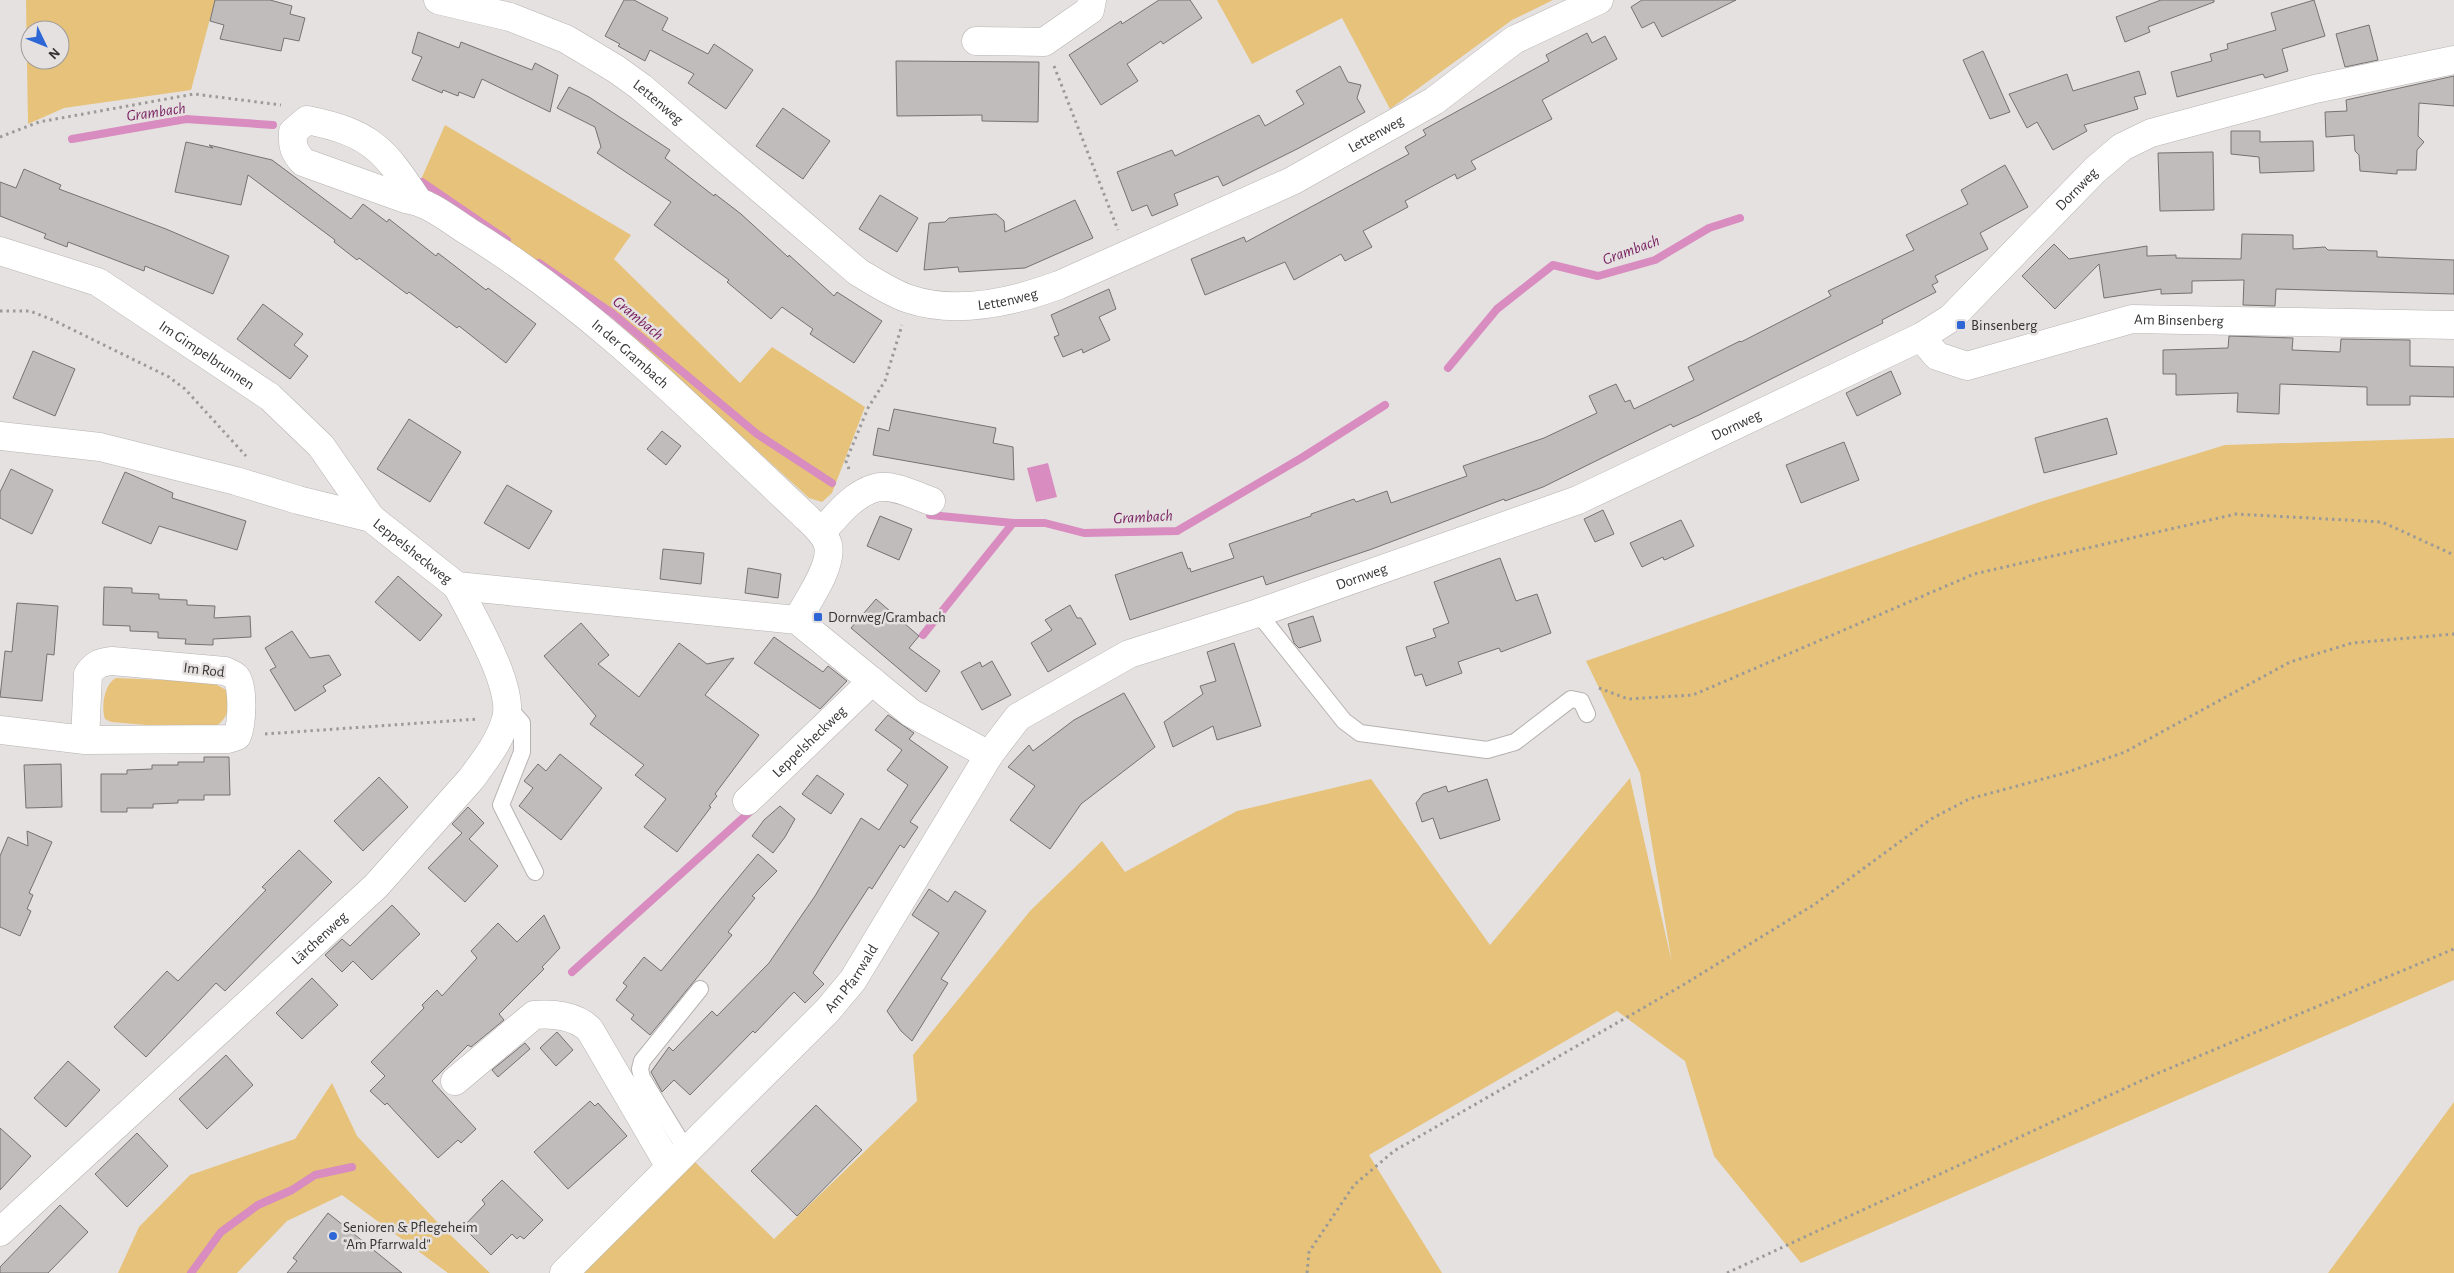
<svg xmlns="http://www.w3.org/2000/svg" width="2454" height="1273" font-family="'Alegreya Sans',sans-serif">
<rect width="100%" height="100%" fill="#e5e1e0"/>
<path fill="#e6c27a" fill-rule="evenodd" d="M 26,0 L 215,0 L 191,90 L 64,108 L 28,124 ZM 30,30 L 60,30 L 60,60 L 30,60 Z
M 1217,0 L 1553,0 L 1512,20 L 1390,109 L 1342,18 L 1252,64 Z
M 445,125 L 631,235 L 614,259 L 740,383 L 772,347 L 865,407 L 832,493 L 822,502 L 809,498 L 606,312 L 419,184 Z
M 2454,438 L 2454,980 L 1801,1263 L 1714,1156 L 1685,1061 L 1617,1011 L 1369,1155 L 1442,1273 L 584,1273 L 694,1161 L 774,1239 L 917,1101 L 913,1055 L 1030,911 L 1102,841 L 1125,872 L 1237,811 L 1371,779 L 1490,945 L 1630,778 L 1672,963 L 1640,773 L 1586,661 L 2040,502 L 2225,445 Z
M 116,678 L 212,682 L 226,690 C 233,707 226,725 207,730 L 111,722 L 105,719 C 101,707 104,684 116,678 Z
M 332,1083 L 357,1136 L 440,1225 L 490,1273 L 448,1273 L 342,1195 L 287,1221 L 237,1273 L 118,1273 L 139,1227 L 190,1175 L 295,1139 Z
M 2454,1102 L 2454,1273 L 2328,1273 Z"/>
<path fill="#d88cbf" d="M 1048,463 L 1057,497 L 1036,502 L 1027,468 Z"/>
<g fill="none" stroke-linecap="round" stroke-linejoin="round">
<path stroke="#d88cbf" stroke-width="8" d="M 72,139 L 186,119 L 273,125
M 422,182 L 507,240
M 539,263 L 612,313 L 757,434 L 832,483
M 1448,368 L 1497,309 L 1553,265 L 1598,276 L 1655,260 L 1709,228 L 1740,218
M 930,515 L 1013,523 L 1045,523 L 1084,533 L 1177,531 L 1303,457 L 1385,405
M 923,635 L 1013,523
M 572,972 L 754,808
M 191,1273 L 221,1232 L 258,1205 L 292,1190 L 315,1175 L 352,1167"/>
</g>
<path fill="#c0bcbc" stroke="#767272" d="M 215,0 L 270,0 L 292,6 L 290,14 L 305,18 L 299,41 L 284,38 L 281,51 L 220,39 L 224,25 L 210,21 Z
M 624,0 L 634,0 L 668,18 L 662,30 L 708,54 L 714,44 L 753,70 L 726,109 L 688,83 L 694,74 L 650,50 L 645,61 L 618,46 L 620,44 L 605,36 Z
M 1159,0 L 1190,0 L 1202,18 L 1163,44 L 1161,41 L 1127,64 L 1138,81 L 1101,105 L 1069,55 L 1121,21 L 1122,24 Z
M 1642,0 L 1736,0 L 1662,37 L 1654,22 L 1642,28 L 1631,7 Z
M 2161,0 L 2214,0 L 2214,2 L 2148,27 L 2150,32 L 2125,42 L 2116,17 Z
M 2314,0 L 2325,36 L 2282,49 L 2288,71 L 2265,78 L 2263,74 L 2177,97 L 2171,72 L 2212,61 L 2210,54 L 2228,49 L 2227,44 L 2276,30 L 2271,13 Z
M 2369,25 L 2378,60 L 2345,67 L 2336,34 Z
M 418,32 L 459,48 L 461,42 L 532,70 L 535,63 L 558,75 L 550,112 L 482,79 L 474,98 L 459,92 L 458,96 L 443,90 L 442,93 L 412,80 L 422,57 L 412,53 Z
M 1587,33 L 1592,43 L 1605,36 L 1617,59 L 1542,100 L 1552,119 L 1471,161 L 1476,169 L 1457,179 L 1455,174 L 1405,201 L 1408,207 L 1363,231 L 1372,247 L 1345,261 L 1341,254 L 1294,280 L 1285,262 L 1205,295 L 1191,259 L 1244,237 L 1246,242 L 1409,154 L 1405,147 L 1426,135 L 1423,130 L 1549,61 L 1546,55 Z
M 1983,51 L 2010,112 L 1990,119 L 1963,60 Z
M 896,61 L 1039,62 L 1038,122 L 982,121 L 982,115 L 897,116 Z
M 1340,66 L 1348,82 L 1361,85 L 1357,98 L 1365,112 L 1299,148 L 1223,186 L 1218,176 L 1174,194 L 1178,205 L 1152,216 L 1147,205 L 1132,211 L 1117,172 L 1172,150 L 1175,156 L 1259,115 L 1265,126 L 1304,104 L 1296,91 Z
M 2139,71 L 2146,94 L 2134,97 L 2138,109 L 2084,125 L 2087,131 L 2053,150 L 2037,122 L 2027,128 L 2009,94 L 2067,74 L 2073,91 Z
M 2454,76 L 2454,106 L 2419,103 L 2418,136 L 2424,142 L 2417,150 L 2416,170 L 2397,170 L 2397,174 L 2360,171 L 2359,155 L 2355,151 L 2354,135 L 2326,137 L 2325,112 L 2347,111 L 2346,100 Z
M 569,87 L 589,97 L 670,150 L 665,158 L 714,196 L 715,194 L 741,214 L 788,257 L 789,255 L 834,296 L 837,292 L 882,321 L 854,363 L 810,334 L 813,329 L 782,307 L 771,319 L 727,282 L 729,280 L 654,225 L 671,202 L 597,153 L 601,147 L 595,127 L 557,108 Z
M 783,108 L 830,141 L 803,179 L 756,146 Z
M 2231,131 L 2260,131 L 2260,142 L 2313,141 L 2314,171 L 2260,173 L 2259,157 L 2231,154 Z
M 186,142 L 213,148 L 209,145 L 272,160 L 351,219 L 363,204 L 387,222 L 389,219 L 436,256 L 438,253 L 486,290 L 488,288 L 536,324 L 506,363 L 459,326 L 457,328 L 409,292 L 407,294 L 359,258 L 357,260 L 334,242 L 335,240 L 248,175 L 241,205 L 175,192 Z
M 2213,152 L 2214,210 L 2160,211 L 2158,153 Z
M 2005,165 L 2028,207 L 1980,233 L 1988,249 L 1935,276 L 1938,282 L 1932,285 L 1936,292 L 1882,320 L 1883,323 L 1699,415 L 1673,427 L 1671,424 L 1543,487 L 1505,501 L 1504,499 L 1372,549 L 1266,585 L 1263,576 L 1130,620 L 1115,575 L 1182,552 L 1188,569 L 1190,568 L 1191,572 L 1234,558 L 1229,544 L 1311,516 L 1311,514 L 1354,499 L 1356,502 L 1387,491 L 1391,503 L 1467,476 L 1463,466 L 1544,438 L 1597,413 L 1589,396 L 1616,384 L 1625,402 L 1630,400 L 1634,409 L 1694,380 L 1688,367 L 1740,341 L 1741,342 L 1831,296 L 1828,291 L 1914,250 L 1906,235 L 1968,204 L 1961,190 Z
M 24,169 L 61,185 L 59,189 L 166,229 L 229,256 L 213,294 L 145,266 L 144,271 L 68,242 L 67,247 L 44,238 L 46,234 L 0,216 L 0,182 L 16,188 Z
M 880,195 L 918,218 L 897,252 L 859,229 Z
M 1075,200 L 1093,238 L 1025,268 L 959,272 L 958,267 L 924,270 L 929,223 L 945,222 L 949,218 L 996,214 L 1004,221 L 1005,232 Z
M 2242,234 L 2293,235 L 2293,249 L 2325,247 L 2328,250 L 2377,251 L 2377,257 L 2454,260 L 2454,294 L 2276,289 L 2275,306 L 2243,305 L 2244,280 L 2192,281 L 2192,293 L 2161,294 L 2161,289 L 2104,298 L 2099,264 L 2055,309 L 2022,276 L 2054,244 L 2069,259 L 2147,246 L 2147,256 L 2176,255 L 2176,258 L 2241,259 Z
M 1109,289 L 1116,309 L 1099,317 L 1110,340 L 1083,353 L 1082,349 L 1063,357 L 1054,337 L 1059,335 L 1051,315 Z
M 263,304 L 303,334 L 294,345 L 308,356 L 290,379 L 237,339 Z
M 2229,336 L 2293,338 L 2292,350 L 2340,352 L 2341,339 L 2410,340 L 2410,366 L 2454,367 L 2454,397 L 2410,396 L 2410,405 L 2367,405 L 2367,387 L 2280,384 L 2279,414 L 2237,412 L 2238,393 L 2176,395 L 2176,374 L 2163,374 L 2163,350 L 2228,348 Z
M 33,351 L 75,369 L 55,416 L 13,398 Z
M 1891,371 L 1901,394 L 1857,416 L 1846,393 Z
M 894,409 L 996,428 L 993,443 L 1013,447 L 1014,480 L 873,455 L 878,428 L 889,431 Z
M 2107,418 L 2117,454 L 2044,473 L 2035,438 Z
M 409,419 L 461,452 L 430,502 L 377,469 Z
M 662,431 L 681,446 L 666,465 L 647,449 Z
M 1844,442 L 1859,480 L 1801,503 L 1786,465 Z
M 11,469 L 53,490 L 32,534 L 0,518 L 0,492 Z
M 125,472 L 173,493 L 172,498 L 246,521 L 237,550 L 159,526 L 151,544 L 102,523 Z
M 507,485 L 552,511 L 529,549 L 484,523 Z
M 1603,510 L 1614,534 L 1595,542 L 1584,519 Z
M 880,516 L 912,529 L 899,560 L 867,546 Z
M 1681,520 L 1694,546 L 1667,559 L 1664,560 L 1663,557 L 1642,567 L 1630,543 Z
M 663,549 L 704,553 L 701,584 L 660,579 Z
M 1500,558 L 1516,601 L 1537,594 L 1551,633 L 1501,652 L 1499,648 L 1458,662 L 1462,673 L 1426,686 L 1422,674 L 1415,676 L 1406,647 L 1436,637 L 1433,629 L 1449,623 L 1434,582 Z
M 748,568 L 781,574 L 778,598 L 745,593 Z
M 398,576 L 442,615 L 420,641 L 375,602 Z
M 104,587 L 132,588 L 132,593 L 159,594 L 159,599 L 187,600 L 187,605 L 215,606 L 214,618 L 250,616 L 251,637 L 213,639 L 213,645 L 185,644 L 186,639 L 158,638 L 158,632 L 130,631 L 130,626 L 103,625 Z
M 876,599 L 919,636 L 909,648 L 940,671 L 926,692 L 851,628 Z
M 17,603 L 58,606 L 54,655 L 47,654 L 42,701 L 0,697 L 5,651 L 12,652 Z
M 1070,605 L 1077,618 L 1081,618 L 1096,644 L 1048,672 L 1031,643 L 1052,630 L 1045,620 Z
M 1313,616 L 1321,641 L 1299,648 L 1294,643 L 1288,624 Z
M 581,623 L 609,655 L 598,664 L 639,697 L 679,643 L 707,664 L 734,658 L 705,695 L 759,735 L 715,794 L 717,796 L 709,806 L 711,807 L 677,852 L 644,827 L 666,799 L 635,775 L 644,765 L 590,724 L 596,716 L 544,656 Z
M 292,631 L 310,658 L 329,655 L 341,675 L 323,686 L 326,691 L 295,711 L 270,670 L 276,667 L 265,648 Z
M 774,637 L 823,672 L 828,666 L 847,681 L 820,709 L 754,663 Z
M 1234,643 L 1261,726 L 1217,740 L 1213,726 L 1173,747 L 1164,722 L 1203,694 L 1200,686 L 1216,681 L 1207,652 Z
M 992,661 L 1011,695 L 982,710 L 961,672 L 980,662 L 982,667 Z
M 1124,693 L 1155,747 L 1081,804 L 1050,849 L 1010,820 L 1035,786 L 1008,767 L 1029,745 L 1033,751 L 1074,720 Z
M 888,715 L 914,733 L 909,739 L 948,767 L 910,822 L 918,827 L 904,848 L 900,845 L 872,889 L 869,887 L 813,973 L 824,984 L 805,1003 L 794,992 L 755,1033 L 753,1031 L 690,1095 L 674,1080 L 662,1092 L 651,1072 L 669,1047 L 673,1051 L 712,1011 L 717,1016 L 769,963 L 815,896 L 861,818 L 879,830 L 908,785 L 887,770 L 902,750 L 875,730 Z
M 560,754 L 602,788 L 561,840 L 519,806 L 533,788 L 524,781 L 538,764 L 546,771 Z
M 204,757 L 229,757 L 230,795 L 204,795 L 204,800 L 178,800 L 178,803 L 153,804 L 153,808 L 127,808 L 127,812 L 101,812 L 101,774 L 127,774 L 127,770 L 152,769 L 152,765 L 178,765 L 178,762 L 204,762 Z
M 61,764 L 62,807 L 26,808 L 24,765 Z
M 817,775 L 844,794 L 831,814 L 802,794 Z
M 379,777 L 408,807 L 363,851 L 334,821 Z
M 1487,779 L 1500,820 L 1440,839 L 1433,818 L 1422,822 L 1416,803 L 1423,794 L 1446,786 L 1448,792 Z
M 780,806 L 795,819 L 785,837 L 773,853 L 752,836 L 764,820 Z
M 468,807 L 484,823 L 469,839 L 498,866 L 465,902 L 428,868 L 462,833 L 452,824 Z
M 27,831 L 52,842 L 29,893 L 33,895 L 27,909 L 31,911 L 20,936 L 0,927 L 0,856 L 8,837 L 28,846 Z
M 299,850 L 332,882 L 225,991 L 216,983 L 146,1057 L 114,1027 L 167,971 L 178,981 L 266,890 L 262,887 Z
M 758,854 L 777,871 L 752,896 L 755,898 L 728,932 L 732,935 L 650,1035 L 631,1019 L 634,1015 L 616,1000 L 627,986 L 623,983 L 644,957 L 661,971 Z
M 929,889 L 948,902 L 955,891 L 986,911 L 941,979 L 948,983 L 912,1041 L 901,1031 L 887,1011 L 939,933 L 912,915 Z
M 392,905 L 420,934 L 372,980 L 353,961 L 342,972 L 325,955 L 342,939 L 350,946 Z
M 544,915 L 560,948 L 542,967 L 544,969 L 499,1014 L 504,1020 L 471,1047 L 468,1045 L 432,1081 L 476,1129 L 461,1143 L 458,1140 L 438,1158 L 387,1103 L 385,1105 L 370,1091 L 385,1076 L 371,1062 L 424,1008 L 422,1005 L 437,990 L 442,996 L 477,958 L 471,951 L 498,923 L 517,942 Z
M 312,978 L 338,1005 L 302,1039 L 276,1013 Z
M 557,1032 L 573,1050 L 556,1066 L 540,1048 Z
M 525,1043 L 530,1049 L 498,1077 L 492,1070 Z
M 226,1055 L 253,1085 L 207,1129 L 179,1099 Z
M 68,1061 L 100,1090 L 66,1127 L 34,1098 Z
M 590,1101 L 595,1106 L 598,1103 L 627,1136 L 568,1189 L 534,1152 Z
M 816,1105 L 862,1150 L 797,1216 L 751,1171 Z
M 0,1128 L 31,1156 L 0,1190 Z
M 137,1133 L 168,1166 L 127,1207 L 95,1174 Z
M 502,1180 L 543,1220 L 524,1239 L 520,1236 L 517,1239 L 512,1234 L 491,1255 L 463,1227 L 485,1204 L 482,1200 Z
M 60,1205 L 88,1232 L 48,1273 L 0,1273 L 0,1267 Z
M 328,1213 L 402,1273 L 287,1273 L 297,1261 L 293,1258 Z"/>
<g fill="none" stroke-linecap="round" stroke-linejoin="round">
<defs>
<path id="service" d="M 1258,613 L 1344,721 L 1360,733 L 1487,750 L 1515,742 L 1571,699 L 1581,701 L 1587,714
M 507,706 L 522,723 L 522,752 L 501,805 L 535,872
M 686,1150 L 642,1078 L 640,1069 L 642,1061 L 700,989"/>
<g id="minor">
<path id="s1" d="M 438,0 L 510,17 L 566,39 L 616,69 L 641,87 L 858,272 C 875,282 891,293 909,299 C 957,315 1013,302 1059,285 L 1292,181 L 1434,101 L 1514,40 L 1599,0"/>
<path d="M 976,41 L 1044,42 L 1090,10 L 1092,0"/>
<path id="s2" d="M 418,201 C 384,149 371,133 307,120 L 293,132 C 292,146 294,152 303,162 L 406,199 C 429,202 450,220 469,232 C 595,309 697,415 804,515 C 813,524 825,533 828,545 C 833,566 807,602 797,620"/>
<path id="s3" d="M 0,251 L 98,282 L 270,397 L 321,446 L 371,518"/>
<path id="s4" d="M 1921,337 L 1937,356 L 1967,366 L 2132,319 L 2454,325"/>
<path id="s5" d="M 0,436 L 100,447 L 236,481 L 298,500 L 371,518 L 457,586 L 797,620 L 911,713 L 989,755"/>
<path d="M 822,532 C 836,516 853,494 875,488 C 892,483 916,496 931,501"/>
<path d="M 0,730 L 85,740 L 228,739 L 237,736 C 242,725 244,687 236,677 C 233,674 229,673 225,671 L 112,661 C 101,662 95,664 88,674 L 85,740"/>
<path id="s6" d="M 747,801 L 872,681"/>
<path d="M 455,1081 L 534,1015 C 553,1013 577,1016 590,1030 L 670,1167"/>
<path id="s7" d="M 0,1232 L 376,886 L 471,779 C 485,760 500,741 506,719 C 515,687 472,616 457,586"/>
<path id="s8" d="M 564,1273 L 828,1010 L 853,980 L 989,755 L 1018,717 L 1129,654 L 1258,613 L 1578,500 L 1921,337 L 1951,318 L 2095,170 L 2122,147 L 2151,133 L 2315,89 L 2454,60"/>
</g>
</defs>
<use href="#service" stroke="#b6b2b1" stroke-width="18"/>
<use href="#minor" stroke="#b6b2b1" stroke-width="29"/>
<path stroke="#9c9a99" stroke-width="3" stroke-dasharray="2.5 4" stroke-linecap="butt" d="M 1054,66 L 1118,230
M 0,137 L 39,122 L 194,94 L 281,105
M 0,311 L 30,311 L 53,320 L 169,377 L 185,389 L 246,456
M 849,469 L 846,461 L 868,408 L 885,381 L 902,325
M 1599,688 L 1628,699 L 1693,695 L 1974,574 L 2236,514 L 2382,522 L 2454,555
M 265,734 L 478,719
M 1307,1273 L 1309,1252 L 1354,1185 L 1394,1151 L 1683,985 L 1815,904 L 1931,819 L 1969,799 L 2065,773 L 2125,752 L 2290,662 L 2352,643 L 2454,634
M 1727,1273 L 2149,1077 L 2454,949"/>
<use href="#service" stroke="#fff" stroke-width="16"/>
<use href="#minor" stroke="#fff" stroke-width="28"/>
</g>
<g fill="#2e67d5" stroke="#e5e1e0" stroke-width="2">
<rect x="1956" y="320" width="10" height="10" rx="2.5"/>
<rect x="813" y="612" width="10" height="10" rx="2.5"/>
<circle cx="333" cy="1236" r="5"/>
</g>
<g text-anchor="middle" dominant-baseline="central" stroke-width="5" stroke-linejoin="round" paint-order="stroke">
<g font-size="15" fill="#353433" stroke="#e5e1e0">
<text stroke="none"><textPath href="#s1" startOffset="246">Lettenweg</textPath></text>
<text stroke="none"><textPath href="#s1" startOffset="1071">Lettenweg</textPath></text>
<text stroke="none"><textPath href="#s8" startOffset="1920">Dornweg</textPath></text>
<text stroke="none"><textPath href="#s1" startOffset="666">Lettenweg</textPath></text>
<text stroke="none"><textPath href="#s4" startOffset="275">Am Binsenberg</textPath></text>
<text stroke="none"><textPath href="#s2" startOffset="578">In der Grambach</textPath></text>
<text stroke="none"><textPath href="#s3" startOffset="234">Im Gimpelbrunnen</textPath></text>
<text stroke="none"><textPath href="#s8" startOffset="1500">Dornweg</textPath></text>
<text stroke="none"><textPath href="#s5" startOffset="434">Leppelsheckweg</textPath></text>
<text stroke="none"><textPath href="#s8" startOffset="1095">Dornweg</textPath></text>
<text transform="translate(204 670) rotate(7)">Im Rod</text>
<text stroke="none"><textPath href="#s6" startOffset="86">Leppelsheckweg</textPath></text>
<text stroke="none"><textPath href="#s7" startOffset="434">Lärchenweg</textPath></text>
<text stroke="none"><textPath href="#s8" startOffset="412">Am Pfarrwald</textPath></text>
</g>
<g font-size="15" fill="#353433" stroke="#e5e1e0" text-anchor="start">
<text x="1971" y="325">Binsenberg</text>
<text x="828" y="617">Dornweg/Grambach</text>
<text x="343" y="1227">Senioren &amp; Pflegeheim<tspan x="343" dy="17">"Am Pfarrwald"</tspan></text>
</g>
<g font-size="16" font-style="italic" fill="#771e60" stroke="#e5e1e0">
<text transform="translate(156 112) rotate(-8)">Grambach</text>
<text transform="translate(1631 250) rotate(-20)">Grambach</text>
<text transform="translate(638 318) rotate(39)">Grambach</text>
<text transform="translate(1143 517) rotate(-3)">Grambach</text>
</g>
</g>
<g transform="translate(45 45) rotate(133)"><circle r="24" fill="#e5e1e0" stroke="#9f9c9b"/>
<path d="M0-4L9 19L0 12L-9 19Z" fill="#2e67d5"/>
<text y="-8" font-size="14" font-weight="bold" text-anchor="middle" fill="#353433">N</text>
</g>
</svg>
